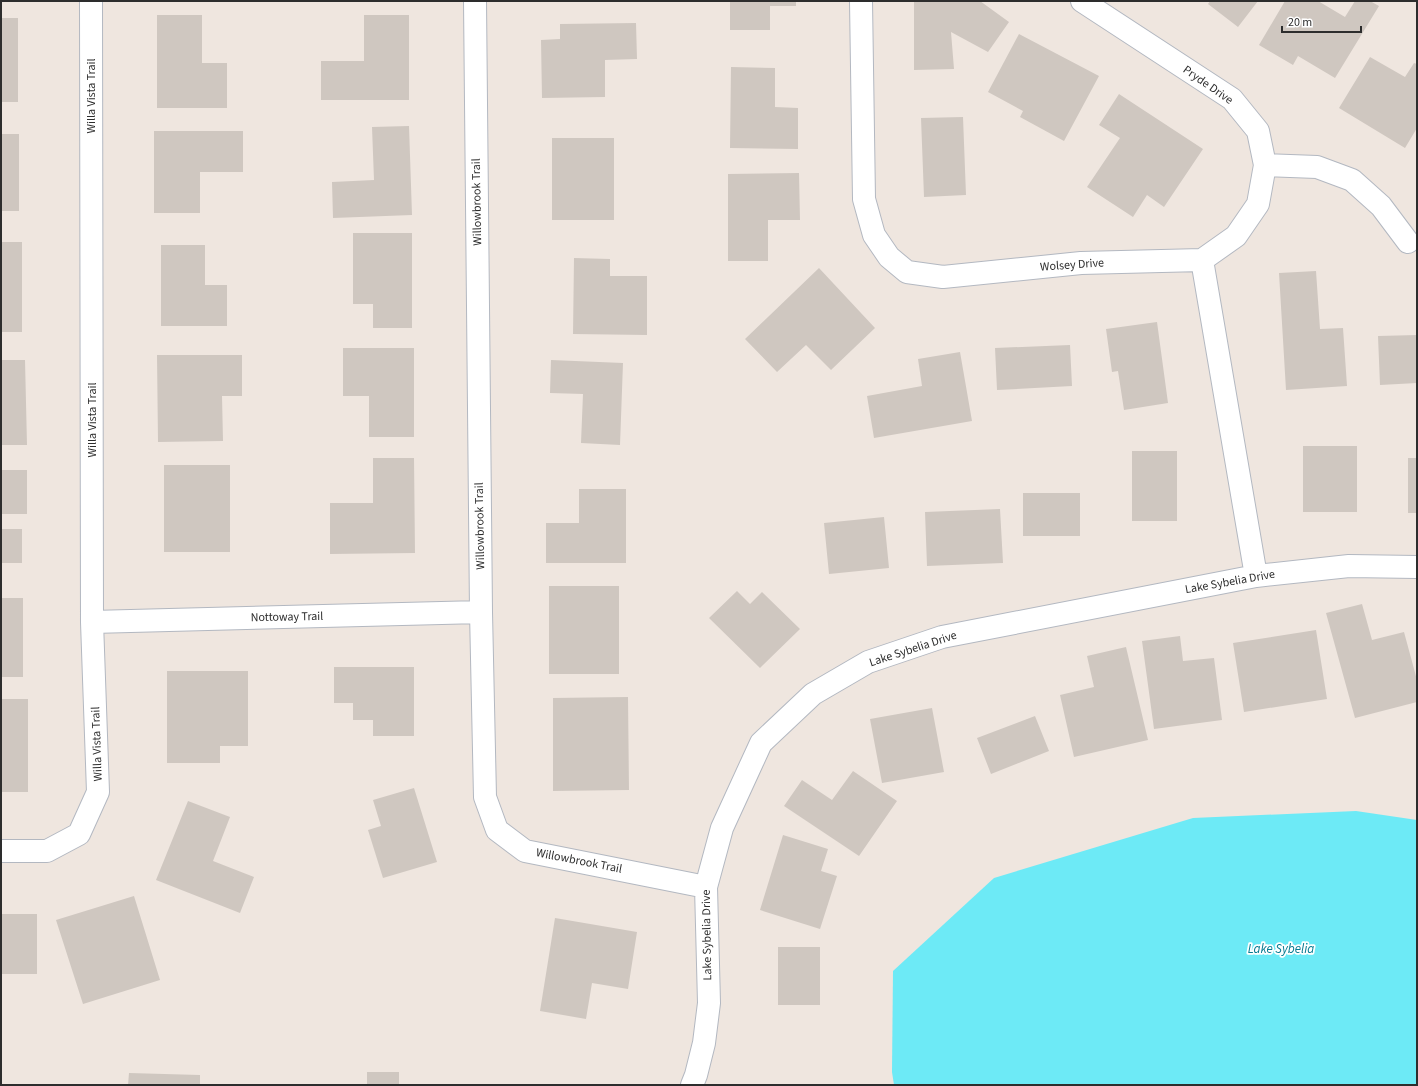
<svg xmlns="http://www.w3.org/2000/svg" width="1418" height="1086" font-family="'Source Sans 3',sans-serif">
<rect width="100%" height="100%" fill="#efe6df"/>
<path fill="#6deaf6" d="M 1356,811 L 1417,820 L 1417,1085 L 894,1085 L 892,1072 L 893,971 L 994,878 L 1193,818 Z"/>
<path fill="#cfc7c0" d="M 730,1 L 796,1 L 796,6 L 770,6 L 770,30 L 730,30 Z
M 914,1 L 980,1 L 1009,22 L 988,52 L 951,32 L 954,69 L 914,70 Z
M 1210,1 L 1258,1 L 1238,27 L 1208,4 Z
M 1285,1 L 1318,1 L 1345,17 L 1355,1 L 1370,1 L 1379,6 L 1335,78 L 1298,56 L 1293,65 L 1259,45 Z
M 157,15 L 202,15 L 202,63 L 227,63 L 227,108 L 157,108 Z
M 364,15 L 409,15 L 409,100 L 321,100 L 321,61 L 364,61 Z
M 1,18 L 18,18 L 18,102 L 1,102 Z
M 636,23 L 637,59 L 605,60 L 605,97 L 542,98 L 541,40 L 560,39 L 560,24 Z
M 1019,34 L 1099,76 L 1064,141 L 1020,117 L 1023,111 L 988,92 Z
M 1370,57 L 1405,77 L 1414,63 L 1417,64 L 1417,128 L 1405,148 L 1339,108 Z
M 731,67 L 775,68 L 775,107 L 798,108 L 798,149 L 730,148 Z
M 1119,94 L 1203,149 L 1164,207 L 1147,195 L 1133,217 L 1087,187 L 1120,138 L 1099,125 Z
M 963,117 L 966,195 L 924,197 L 921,118 Z
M 409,126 L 412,215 L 333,218 L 332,182 L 374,180 L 372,127 Z
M 154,131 L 243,131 L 243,172 L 200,172 L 200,213 L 154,213 Z
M 1,134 L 19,134 L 19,211 L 1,211 Z
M 552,138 L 614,138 L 614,220 L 552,220 Z
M 799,173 L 800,220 L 768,220 L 768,261 L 728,261 L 728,174 Z
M 353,233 L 412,233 L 412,328 L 373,328 L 373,304 L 353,304 Z
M 1,242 L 22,242 L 22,332 L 1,332 Z
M 161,245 L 205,245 L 205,285 L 227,285 L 227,326 L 161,326 Z
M 574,258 L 610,259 L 610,276 L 647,276 L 647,335 L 573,334 Z
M 819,268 L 875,328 L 831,370 L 806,345 L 777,372 L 745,339 Z
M 1316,271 L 1320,329 L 1343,328 L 1347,386 L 1286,390 L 1279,273 Z
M 1157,322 L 1168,403 L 1124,410 L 1118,371 L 1112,372 L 1106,329 Z
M 1417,335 L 1417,383 L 1380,385 L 1378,336 Z
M 1070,345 L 1072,386 L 997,390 L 995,348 Z
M 343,348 L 414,348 L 414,437 L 369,437 L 369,396 L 343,396 Z
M 960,352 L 972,421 L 874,438 L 867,396 L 922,386 L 918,359 Z
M 157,355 L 242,355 L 242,396 L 222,396 L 223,441 L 158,442 Z
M 1,360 L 25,360 L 27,445 L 1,445 Z
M 551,360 L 623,363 L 620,445 L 581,443 L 583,394 L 550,393 Z
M 1303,446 L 1357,446 L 1357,512 L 1303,512 Z
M 1132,451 L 1177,451 L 1177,521 L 1132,521 Z
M 373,458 L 414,458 L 415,553 L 330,554 L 330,503 L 373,503 Z
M 1408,458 L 1417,458 L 1417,513 L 1408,513 Z
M 164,465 L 230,465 L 230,552 L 164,552 Z
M 1,470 L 27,470 L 27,514 L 1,514 Z
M 579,489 L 626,489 L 626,563 L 546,563 L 546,523 L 579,523 Z
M 1023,493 L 1080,493 L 1080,536 L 1023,536 Z
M 1000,509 L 1003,563 L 927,566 L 925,512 Z
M 884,517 L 889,568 L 829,574 L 824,523 Z
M 1,529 L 22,529 L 22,563 L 1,563 Z
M 549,586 L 619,586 L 619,674 L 549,674 Z
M 737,591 L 750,604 L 762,592 L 800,629 L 760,668 L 709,618 Z
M 1,598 L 23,598 L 23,677 L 1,677 Z
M 1362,604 L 1372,640 L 1404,632 L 1417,680 L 1417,702 L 1355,718 L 1326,613 Z
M 1316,630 L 1327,699 L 1244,712 L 1233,643 Z
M 1180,636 L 1183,661 L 1214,658 L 1222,720 L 1154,729 L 1142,641 Z
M 1126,647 L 1148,740 L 1074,757 L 1060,695 L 1094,687 L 1087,656 Z
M 334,667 L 414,667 L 414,736 L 373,736 L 373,720 L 353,720 L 353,703 L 334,703 Z
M 167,671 L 248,671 L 248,746 L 220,746 L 220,763 L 167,763 Z
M 628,697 L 629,790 L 553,791 L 553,698 Z
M 1,699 L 28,699 L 28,792 L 1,792 Z
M 932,708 L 944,772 L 882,783 L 870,719 Z
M 1035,716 L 1049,751 L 991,774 L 977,738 Z
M 853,771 L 897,801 L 859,856 L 784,806 L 802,780 L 832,800 Z
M 414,788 L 437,862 L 383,878 L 368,830 L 381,826 L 373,800 Z
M 188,801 L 230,817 L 213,861 L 254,877 L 240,913 L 156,880 Z
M 783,835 L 828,849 L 821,871 L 837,876 L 820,929 L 760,910 Z
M 134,896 L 160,980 L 83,1004 L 56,920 Z
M 1,914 L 37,914 L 37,974 L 1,974 Z
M 555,918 L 637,932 L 628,989 L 592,983 L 586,1019 L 540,1011 Z
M 778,947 L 820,947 L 820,1005 L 778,1005 Z
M 367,1072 L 399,1072 L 399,1085 L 367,1085 Z
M 129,1073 L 200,1075 L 200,1085 L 128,1085 Z"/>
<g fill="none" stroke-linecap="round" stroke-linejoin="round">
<defs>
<path id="street" d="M 475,1 L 481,612 L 485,797 L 497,830 L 525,851 L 706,887
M 861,1 L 864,199 L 874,235 L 889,257 L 907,272 L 943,277 L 1081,263 L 1202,260
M 1082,1 L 1232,99 L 1258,131 L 1265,165 L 1258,204 L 1236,236 L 1202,260
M 1265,165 L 1317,167 L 1352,180 L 1381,206 L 1408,242
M 1202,260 L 1256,576
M 92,622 L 481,612
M 1,851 L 47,851 L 79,834 L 98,792 L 92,622 L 91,1
M 692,1085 L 696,1075 L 704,1043 L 709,1003 L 706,887 L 722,828 L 761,743 L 813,694 L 868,662 L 942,637 L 1256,576 L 1349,566 L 1417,567"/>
</defs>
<use href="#street" stroke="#b3b8c1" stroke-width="24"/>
<use href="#street" stroke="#fff" stroke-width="22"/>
</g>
<g text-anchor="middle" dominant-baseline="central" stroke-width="3.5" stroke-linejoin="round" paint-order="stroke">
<g font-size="12" fill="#2d2d2d" stroke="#fff">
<text transform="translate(1208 85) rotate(35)">Pryde Drive</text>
<text transform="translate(91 96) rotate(-90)">Willa Vista Trail</text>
<text transform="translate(477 202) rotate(-91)">Willowbrook Trail</text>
<text transform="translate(1072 265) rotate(-4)">Wolsey Drive</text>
<text transform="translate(92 420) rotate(-90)">Willa Vista Trail</text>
<text transform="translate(480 526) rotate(-91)">Willowbrook Trail</text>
<text transform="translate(1230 582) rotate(-10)">Lake Sybelia Drive</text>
<text transform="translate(287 617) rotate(-1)">Nottoway Trail</text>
<text transform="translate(913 649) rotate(-18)">Lake Sybelia Drive</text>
<text transform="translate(97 744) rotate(-92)">Willa Vista Trail</text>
<text transform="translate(579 861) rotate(11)">Willowbrook Trail</text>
<text transform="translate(707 935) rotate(-91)">Lake Sybelia Drive</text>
</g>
<g font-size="13" font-style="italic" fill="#077b92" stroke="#fff">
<text x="1281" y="949">Lake Sybelia</text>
</g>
</g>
<rect width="1418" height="1086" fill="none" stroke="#2d2d2d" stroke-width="4"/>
<path d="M1282 26v6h79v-6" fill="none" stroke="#2d2d2d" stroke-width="2"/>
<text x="1288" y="26" font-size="12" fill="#2d2d2d" stroke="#ffffff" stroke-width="3" paint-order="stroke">20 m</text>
</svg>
